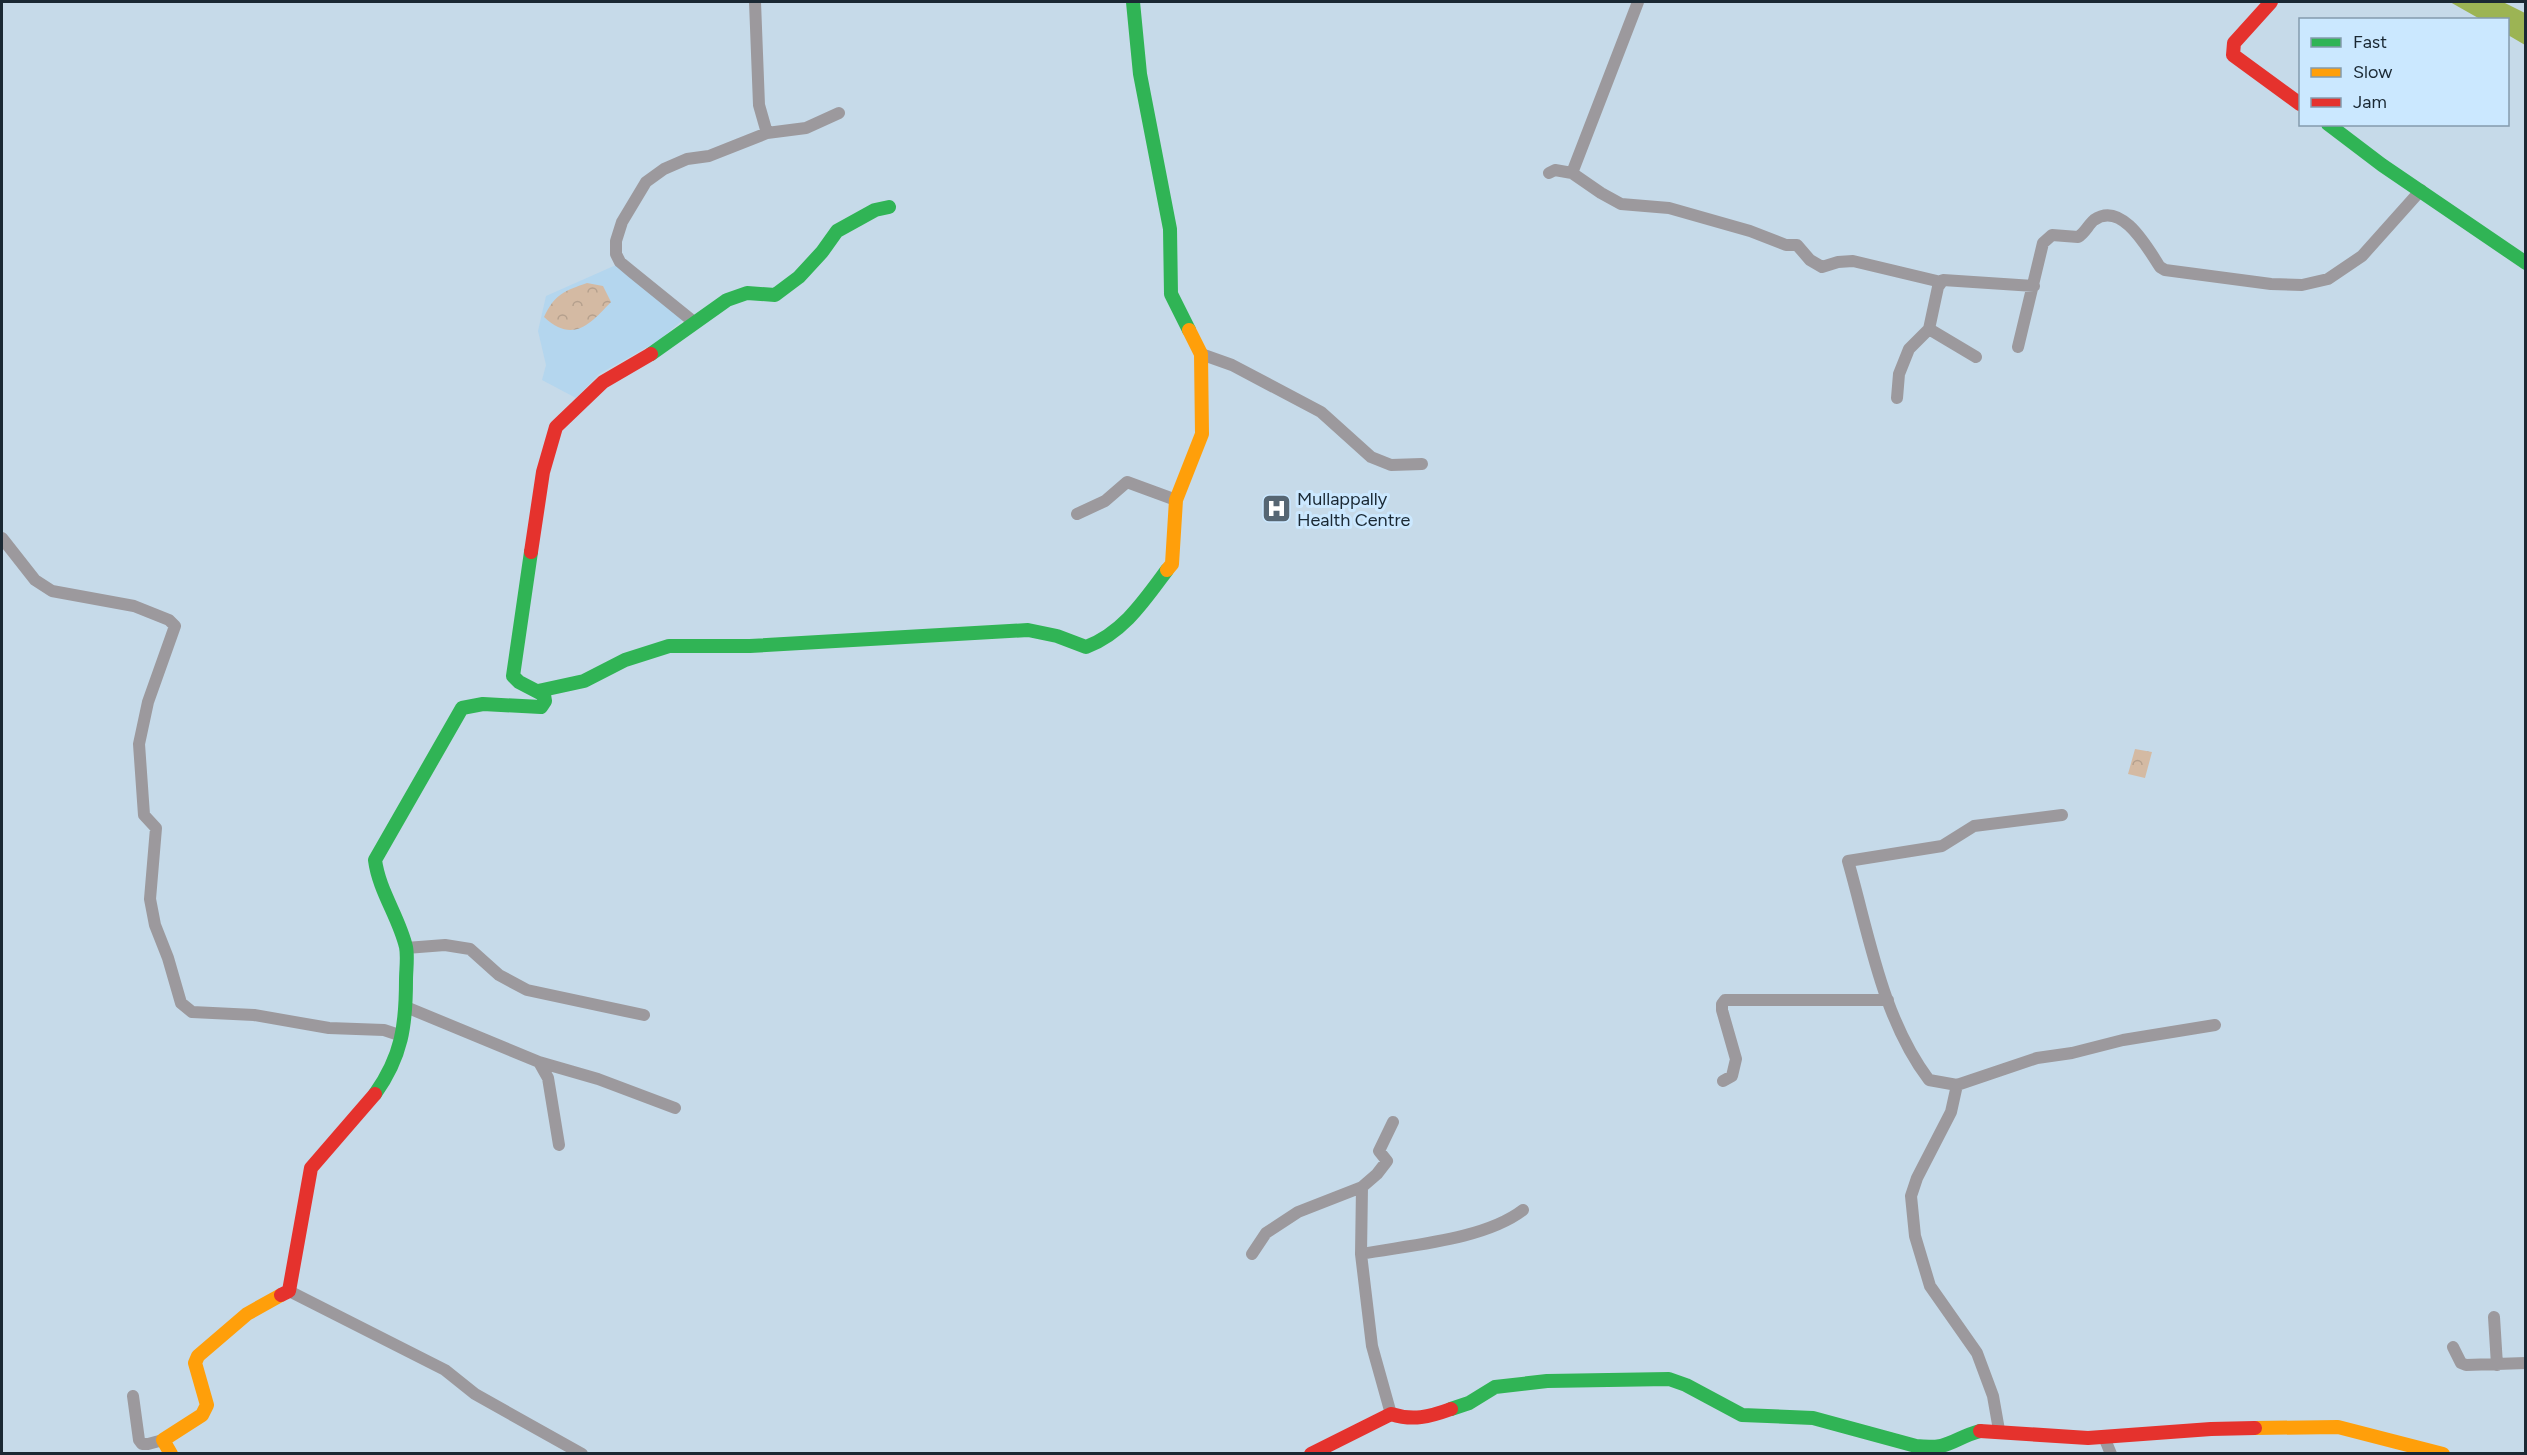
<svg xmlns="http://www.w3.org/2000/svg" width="2527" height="1455" font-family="Figtree,sans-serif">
<defs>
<pattern id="park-crowns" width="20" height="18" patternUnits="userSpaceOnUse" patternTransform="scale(1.5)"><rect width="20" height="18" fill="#d4baa3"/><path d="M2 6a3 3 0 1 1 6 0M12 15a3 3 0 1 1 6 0" fill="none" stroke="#b5a08d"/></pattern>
</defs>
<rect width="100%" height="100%" fill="#c6dae9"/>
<path fill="#b4d6ee" d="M 616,265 L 685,318 L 658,341 L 599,374 L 576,398 L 542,380 L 546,365 L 538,331 L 546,296 Z"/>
<path fill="url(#park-crowns)" d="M 587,283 L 603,286 L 611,302 C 590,324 573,344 544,317 C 555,294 564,291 587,283 Z
M 2135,749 L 2152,752 L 2145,778 L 2128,774 Z"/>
<path fill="#9cb454" d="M 2450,2 L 2503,2 L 2525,13 L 2525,45 L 2508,35 L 2508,20 L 2480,19 Z"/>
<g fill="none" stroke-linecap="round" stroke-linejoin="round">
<path stroke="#9c999d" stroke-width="12" d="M 755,2 L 759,105 L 767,133
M 1549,173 L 1555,170 L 1572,173 L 1601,193 L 1621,204 L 1669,208 L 1750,231 L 1786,245 L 1797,245 L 1810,260 L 1822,267 L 1838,262 L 1853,261 L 1941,282
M 1572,173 L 1638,2
M 695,323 L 632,272 L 620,262 L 616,254 L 616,241 L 622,222 L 646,182 L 664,169 L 687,159 L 709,156 L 767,133 L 806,128 L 839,113
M 1929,329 L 1976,357
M 2018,347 L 2043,243 L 2052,235 L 2078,237 C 2085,233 2088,225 2094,220 C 2122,200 2148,249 2160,267 L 2165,270 L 2271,284 L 2302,285 L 2328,279 L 2362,256 L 2421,190
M 1201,354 L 1232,365 L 1321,412 L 1371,457 L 1391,465 L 1422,464
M 1897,398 L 1899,374 L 1909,349 L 1929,329 L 1938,287 L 1943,280 L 2034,286
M 1077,514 L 1105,501 L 1127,482 L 1176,500
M 2,538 L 35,580 L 52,591 L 134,606 L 169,620 L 175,626 L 148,702 L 139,744 L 144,815 L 156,828 L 150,899 L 155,925 L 168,958 L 181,1003 L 192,1012 L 254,1015 L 329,1028 L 384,1030 L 402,1036
M 2062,815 L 1974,826 L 1942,846 L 1848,861 C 1869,934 1882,1018 1929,1080 L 1957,1085 L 2037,1058 L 2072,1053 L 2123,1040 L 2215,1025
M 406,948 L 445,945 L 470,949 L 499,975 L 527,990 L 644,1015
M 406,1007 L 539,1062 L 548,1078 L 559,1145
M 539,1062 L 598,1079 L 675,1108
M 1723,1081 L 1732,1076 L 1736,1059 L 1722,1010 L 1722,1004 L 1725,1000 L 1888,1000
M 1957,1085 L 1951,1112 L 1917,1178 L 1911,1196 L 1915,1236 L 1930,1286 L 1977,1353 L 1993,1396 L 1999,1430
M 1362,1187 L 1361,1254 L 1372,1346 L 1391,1414
M 1252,1254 L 1266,1233 L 1298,1212 L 1362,1187 L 1377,1174 L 1387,1161 L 1379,1151 L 1393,1122
M 1361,1254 C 1409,1245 1484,1240 1523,1210
M 289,1291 L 445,1370 L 475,1394 L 582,1454
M 2494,1317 L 2497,1365
M 2453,1347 L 2461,1363 L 2466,1365 L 2526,1363
M 133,1396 L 139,1440 L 142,1444 L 148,1444 L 163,1440
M 2104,1437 L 2111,1454"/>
<path stroke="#30b455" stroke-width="14" d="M 1133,2 L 1140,74 L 1170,229 L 1171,294 L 1189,330
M 2328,124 L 2382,165 L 2526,263
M 651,354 L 727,300 L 747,293 L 775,295 L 799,277 L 822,252 L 837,231 L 875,210 L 889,207
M 538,691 L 584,681 L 625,660 L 669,646 L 750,646 L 1028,630 L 1057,636 L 1086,647 C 1123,633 1144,601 1167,570
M 375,1094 C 402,1056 406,1025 406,980 C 406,970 408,957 406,947 C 399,917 379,891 375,860 L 462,708 L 483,704 L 541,707 L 545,701 L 544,695 L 519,682 L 513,676 L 531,552
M 1451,1409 L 1469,1403 L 1495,1387 L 1547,1381 L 1669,1379 L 1686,1385 L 1742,1415 L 1813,1418 L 1916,1446 C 1951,1450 1951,1439 1980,1431"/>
<path stroke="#ff9f0a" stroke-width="14" d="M 1167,570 L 1172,564 L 1176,500 L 1202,434 L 1201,354 L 1189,330
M 2255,1428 L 2338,1427 L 2443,1454
M 171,1454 L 163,1440 L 202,1415 L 207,1405 L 195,1363 L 198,1356 L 247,1314 L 281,1295"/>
<path stroke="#e5322d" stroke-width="14" d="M 2271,2 L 2234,43 L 2233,55 L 2300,104
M 531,552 L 543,472 L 556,427 L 603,382 L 651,354
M 281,1295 L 289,1291 L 311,1168 L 375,1094
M 1980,1431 L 2088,1438 L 2211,1429 L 2255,1428
M 1311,1454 L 1391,1414 C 1413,1421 1429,1417 1451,1409"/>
</g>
<defs>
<symbol id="hospital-square" viewBox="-11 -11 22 22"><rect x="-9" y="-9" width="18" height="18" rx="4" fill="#566673" stroke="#cbe8ff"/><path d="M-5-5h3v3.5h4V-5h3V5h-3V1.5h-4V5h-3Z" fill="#fff"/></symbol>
</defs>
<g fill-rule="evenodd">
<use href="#hospital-square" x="1260" y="492" width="33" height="33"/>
</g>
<g text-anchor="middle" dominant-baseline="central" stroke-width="6" stroke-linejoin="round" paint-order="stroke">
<g font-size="18" fill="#1a2833" stroke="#cbe8ff" text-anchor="start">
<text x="1297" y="499">Mullappally<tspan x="1297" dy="21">Health Centre</tspan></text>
</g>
</g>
<rect width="2527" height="1455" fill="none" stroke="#1a2833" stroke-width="6"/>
<rect x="2299" y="18" width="210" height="108" fill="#cbe8ff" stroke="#849bad" stroke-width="1.5"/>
<rect x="2311" y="38" width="30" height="9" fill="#30b455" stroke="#849bad" stroke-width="1.5"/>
<text x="2353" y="48" font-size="18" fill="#1a2833">Fast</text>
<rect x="2311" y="68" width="30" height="9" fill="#ff9f0a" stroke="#849bad" stroke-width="1.5"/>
<text x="2353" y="78" font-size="18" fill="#1a2833">Slow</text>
<rect x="2311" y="98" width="30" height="9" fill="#e5322d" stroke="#849bad" stroke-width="1.5"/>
<text x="2353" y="108" font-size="18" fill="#1a2833">Jam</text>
</svg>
